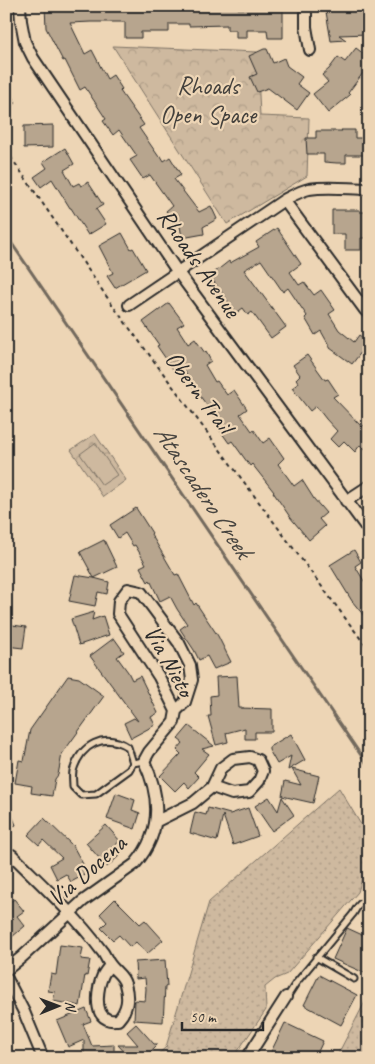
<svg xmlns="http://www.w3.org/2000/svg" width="375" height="1064" font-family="Caveat,sans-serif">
<defs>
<pattern id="grass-dots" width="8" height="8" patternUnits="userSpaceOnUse" patternTransform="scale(1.25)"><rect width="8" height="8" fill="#ceb99f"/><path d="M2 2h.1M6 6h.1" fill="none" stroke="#b19f89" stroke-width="1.8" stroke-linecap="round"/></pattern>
<pattern id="park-crowns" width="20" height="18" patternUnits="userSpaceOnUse" patternTransform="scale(1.25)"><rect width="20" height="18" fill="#ceb99f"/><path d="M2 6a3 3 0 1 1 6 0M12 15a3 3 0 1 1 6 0" fill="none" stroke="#b19f89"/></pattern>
</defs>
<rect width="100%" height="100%" fill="#edd5b5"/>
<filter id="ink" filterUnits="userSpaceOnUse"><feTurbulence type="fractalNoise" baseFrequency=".02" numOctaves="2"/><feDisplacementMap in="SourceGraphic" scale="10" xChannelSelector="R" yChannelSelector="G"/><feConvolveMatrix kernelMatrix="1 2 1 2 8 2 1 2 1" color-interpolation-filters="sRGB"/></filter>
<g filter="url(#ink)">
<path fill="url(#grass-dots)" stroke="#7c7265" d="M 339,788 L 369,838 L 369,879 L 364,872 L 358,892 L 287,974 L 275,979 L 265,987 L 266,1010 L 233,1058 L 154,1058 L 166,1047 L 209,902 Z
M 369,994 L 369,1058 L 336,1058 Z"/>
<path fill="url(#park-crowns)" stroke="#7c7265" d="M 113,46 L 257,52 L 260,116 L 309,118 L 307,176 L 227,224 Z
M 95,434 L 126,480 L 103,497 L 71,450 Z"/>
<path fill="#ceb99f" stroke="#7c7265" d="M 95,443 L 117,475 L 102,485 L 80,454 Z"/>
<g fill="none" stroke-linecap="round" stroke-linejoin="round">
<path stroke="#72695d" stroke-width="3" d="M 6,235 L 369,767"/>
</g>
<path fill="#b7a58e" stroke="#2b2b2b" d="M 45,6 L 170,6 L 170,8 L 189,8 L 189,6 L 238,6 L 238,9 L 266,9 L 266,6 L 283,6 L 283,38 L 268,38 L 267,30 L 247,30 L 247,38 L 236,38 L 236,30 L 227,30 L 227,25 L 189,26 L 189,24 L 169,24 L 169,32 L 141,32 L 141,38 L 125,38 L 125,22 L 91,22 L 70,23 L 85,54 L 92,50 L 107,79 L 113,75 L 122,89 L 120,91 L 144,125 L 139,128 L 159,157 L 161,156 L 164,161 L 170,157 L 181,175 L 174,179 L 199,212 L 211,206 L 217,219 L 203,227 L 204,234 L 182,238 L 178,214 L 172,219 L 166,211 L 172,206 L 150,175 L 143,179 L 130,160 L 137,156 L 119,130 L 113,135 L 103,121 L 106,119 L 85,87 L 80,90 L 65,60 L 63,61 L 46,28 Z
M 325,6 L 367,6 L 367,10 L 369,10 L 369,34 L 339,35 L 346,40 L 331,41 Z
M 356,48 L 369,58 L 369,65 L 348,93 L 350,95 L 328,113 L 313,94 L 328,82 L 322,75 L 329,69 L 338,57 L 345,62 Z
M 264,49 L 267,49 L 273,63 L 284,58 L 287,66 L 302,77 L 297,84 L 309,93 L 297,110 L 268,88 L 257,92 L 250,77 L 257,74 L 249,56 Z
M 6,86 L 16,103 L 6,109 Z
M 53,125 L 53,147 L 24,148 L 24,126 Z
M 341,130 L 355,130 L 355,138 L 364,138 L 364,140 L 369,141 L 369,155 L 346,155 L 346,163 L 337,163 L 324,162 L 324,154 L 307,154 L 306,138 L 316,138 L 316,131 L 342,131 Z
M 65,148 L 74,164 L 64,170 L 73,186 L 79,183 L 81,186 L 88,182 L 103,205 L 96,209 L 106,224 L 88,235 L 71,208 L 70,208 L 52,179 L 41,187 L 34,177 L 47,168 L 43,162 Z
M 332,210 L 360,210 L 360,212 L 369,212 L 369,238 L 361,238 L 361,250 L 345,250 L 345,234 L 332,234 Z
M 277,228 L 301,264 L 290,272 L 299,285 L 304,282 L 314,295 L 321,290 L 335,310 L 329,314 L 339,330 L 354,342 L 359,335 L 369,342 L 352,364 L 330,348 L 330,347 L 321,331 L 315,335 L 305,318 L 307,316 L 288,288 L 283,292 L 261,260 L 244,270 L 286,327 L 271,338 L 252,312 L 248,315 L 243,308 L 236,313 L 210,276 L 229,261 L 230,263 L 259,247 L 256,242 Z
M 122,233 L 131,249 L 133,248 L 146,270 L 115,288 L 107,276 L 113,273 L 99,246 Z
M 169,303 L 184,323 L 177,327 L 188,344 L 195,339 L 205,353 L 206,352 L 211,361 L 205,365 L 215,382 L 217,381 L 227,395 L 234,390 L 247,409 L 240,414 L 252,431 L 254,430 L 263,443 L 270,438 L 284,458 L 278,464 L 294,486 L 302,480 L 314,499 L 326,513 L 319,519 L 325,526 L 309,540 L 290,517 L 273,492 L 274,492 L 252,464 L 250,466 L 232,441 L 229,443 L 219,429 L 223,427 L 194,388 L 181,364 L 173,369 L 157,346 L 159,345 L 143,322 Z
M 307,355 L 325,380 L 328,379 L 338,394 L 333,397 L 362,427 L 369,420 L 369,453 L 360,445 L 355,452 L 344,441 L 338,447 L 330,439 L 337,431 L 326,419 L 316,406 L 310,411 L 292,388 L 299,383 L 296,379 L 300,375 L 293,365 Z
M 136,508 L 152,533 L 151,534 L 175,575 L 178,574 L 194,605 L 196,603 L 218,636 L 231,662 L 214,669 L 207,656 L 199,660 L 194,650 L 180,629 L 187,624 L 177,609 L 170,596 L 160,601 L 150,580 L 148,582 L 140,567 L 146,564 L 135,545 L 133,546 L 125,533 L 118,538 L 110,525 Z
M 104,540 L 117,567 L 94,578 L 109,582 L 107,594 L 98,592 L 95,606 L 69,601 L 75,575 L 94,578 L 80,552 Z
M 354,550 L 361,562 L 355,566 L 369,589 L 369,622 L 352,601 L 330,565 Z
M 94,612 L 92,620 L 103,616 L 109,635 L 79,645 L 71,619 Z
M 6,624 L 26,627 L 23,648 L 6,646 Z
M 114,638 L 124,652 L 117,657 L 128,672 L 132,680 L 140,676 L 158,713 L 151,717 L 155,725 L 131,738 L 124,723 L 134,718 L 138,721 L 90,656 Z
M 68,676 L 79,678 L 104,696 L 62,754 L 58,775 L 55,779 L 52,796 L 31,793 L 32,786 L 15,783 L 19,760 L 24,761 L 30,730 Z
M 237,676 L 239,708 L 272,709 L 272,732 L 255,732 L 255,739 L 245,739 L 245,728 L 226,733 L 228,742 L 216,745 L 208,716 L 211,716 L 210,696 L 217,695 L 216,677 Z
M 189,726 L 214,746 L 202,749 L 209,754 L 194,772 L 199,777 L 189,788 L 184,782 L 175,791 L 160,776 L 181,754 L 177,750 L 183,743 L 178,739 Z
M 291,734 L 305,760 L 288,770 L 291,756 L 277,764 L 269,750 L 269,747 Z
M 292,769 L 319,776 L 313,803 L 282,796 L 285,781 L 301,785 Z
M 116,793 L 135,800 L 132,810 L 140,813 L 135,829 L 107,819 Z
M 269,797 L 278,811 L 282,797 L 294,815 L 272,831 L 255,806 Z
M 6,801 L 16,825 L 6,829 Z
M 208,808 L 230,814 L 248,808 L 258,836 L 233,845 L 223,815 L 217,841 L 190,833 L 195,812 L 206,815 Z
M 44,818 L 73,846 L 88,873 L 71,882 L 66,874 L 57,879 L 50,865 L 62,858 L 43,840 L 39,845 L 28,835 Z
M 106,825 L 120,841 L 113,847 L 120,855 L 107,867 L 86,843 Z
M 14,899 L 24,911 L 17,916 L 25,926 L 6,942 L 6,905 Z
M 115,899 L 140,924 L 145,920 L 163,940 L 147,954 L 136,942 L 130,947 L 119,935 L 113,940 L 101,928 L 107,922 L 100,914 Z
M 347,928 L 369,938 L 369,975 L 333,959 Z
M 60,945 L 83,948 L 81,959 L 90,960 L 87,976 L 85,975 L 80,1006 L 53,1001 L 55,992 L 48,991 L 51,974 L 56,975 Z
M 165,960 L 167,986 L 165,987 L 163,1022 L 134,1020 L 135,1000 L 145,1001 L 146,989 L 145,978 L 136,979 L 135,962 Z
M 319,975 L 357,995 L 341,1025 L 304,1005 Z
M 86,1009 L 91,1021 L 83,1024 L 92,1046 L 114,1045 L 114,1058 L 84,1058 L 84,1040 L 68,1047 L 57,1021 Z
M 285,1023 L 323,1041 L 315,1058 L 279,1058 L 270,1054 Z
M 136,1024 L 154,1044 L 158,1044 L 144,1058 L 130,1058 L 118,1045 L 138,1045 L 127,1032 Z"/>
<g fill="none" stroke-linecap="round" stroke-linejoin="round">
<defs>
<path id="service" d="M 133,763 L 129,770 L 96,794 L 81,795 L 73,787 C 73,782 72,776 73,771 C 81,744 104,732 128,747 L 133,763 L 144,761
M 316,957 L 354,979
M 287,997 L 296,983 L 353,914 C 357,908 360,899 369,902"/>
<path id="minor" d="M 20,6 L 21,21 L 25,42 L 33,58 L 177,271 L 369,531
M 306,6 L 306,27 L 310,50
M 284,200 L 365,310 L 369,314
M 129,305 L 284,200 C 292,196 300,191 309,189 C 328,186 350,189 369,189
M 346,501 L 369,486
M 157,821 L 193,803 L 212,787 L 221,768 L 233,759 L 250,757 L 258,760 L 263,771 L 259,781 L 249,792 L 232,794 L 212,787
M 12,855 C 42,885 75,915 101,950 C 105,954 106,959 109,963 C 114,971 123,975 125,984 C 129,998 128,1009 118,1020 C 114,1020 110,1021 107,1019 C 93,1013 98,986 103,975 C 105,971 108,968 110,965
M 6,970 L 22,957 L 83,901 L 135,864 C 162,833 161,797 144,761 L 149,752 L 174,722 L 176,711 L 159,677 L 118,614 L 119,601 L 128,589 L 141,592 L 179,643 L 190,665 L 192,680 L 185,702 L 176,711
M 6,977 L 24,1012 L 43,1058
M 247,1058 L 286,997"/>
</defs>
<use href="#service" stroke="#2b2b2b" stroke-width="9"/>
<use href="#minor" stroke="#2b2b2b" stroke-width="14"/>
<path stroke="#2b2b2b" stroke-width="2" stroke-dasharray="4 4" stroke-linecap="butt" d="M 6,150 L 113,306 L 369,650"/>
<use href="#service" stroke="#edd5b5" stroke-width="5"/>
<use href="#minor" stroke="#edd5b5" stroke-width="10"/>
</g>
</g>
<g text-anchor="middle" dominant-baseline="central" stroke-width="4.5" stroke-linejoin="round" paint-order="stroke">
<g font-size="25" fill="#43403c" stroke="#edd5b5">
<text x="208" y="86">Rhoads<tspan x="208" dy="29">Open Space</tspan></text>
</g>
<g font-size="25" fill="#2b2b2b" stroke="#edd5b5">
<text transform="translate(199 263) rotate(55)">Rhoads Avenue</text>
<text transform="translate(199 392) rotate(53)">Obern Trail</text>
<text transform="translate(169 661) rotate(61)">Via Nieto</text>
<text transform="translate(87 871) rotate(-41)">Via Docena</text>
</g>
<g font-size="26" font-style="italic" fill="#484540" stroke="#edd5b5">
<text transform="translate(203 491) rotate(56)">Atascadero Creek</text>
</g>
</g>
<rect width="375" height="1064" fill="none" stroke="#edd5b5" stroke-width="25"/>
<rect x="12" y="12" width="350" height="1039" fill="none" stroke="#2b2b2b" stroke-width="2" filter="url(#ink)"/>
<g transform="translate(58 1006) rotate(89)" stroke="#edd5b5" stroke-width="4" paint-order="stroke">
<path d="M0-4L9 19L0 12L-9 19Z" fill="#2b2b2b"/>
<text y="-8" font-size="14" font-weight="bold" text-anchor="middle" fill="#2b2b2b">N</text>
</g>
<path d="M182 1022v8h81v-8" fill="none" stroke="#2b2b2b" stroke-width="2.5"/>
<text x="190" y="1022" font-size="15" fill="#2b2b2b" stroke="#edd5b5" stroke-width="4" paint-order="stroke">50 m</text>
</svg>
